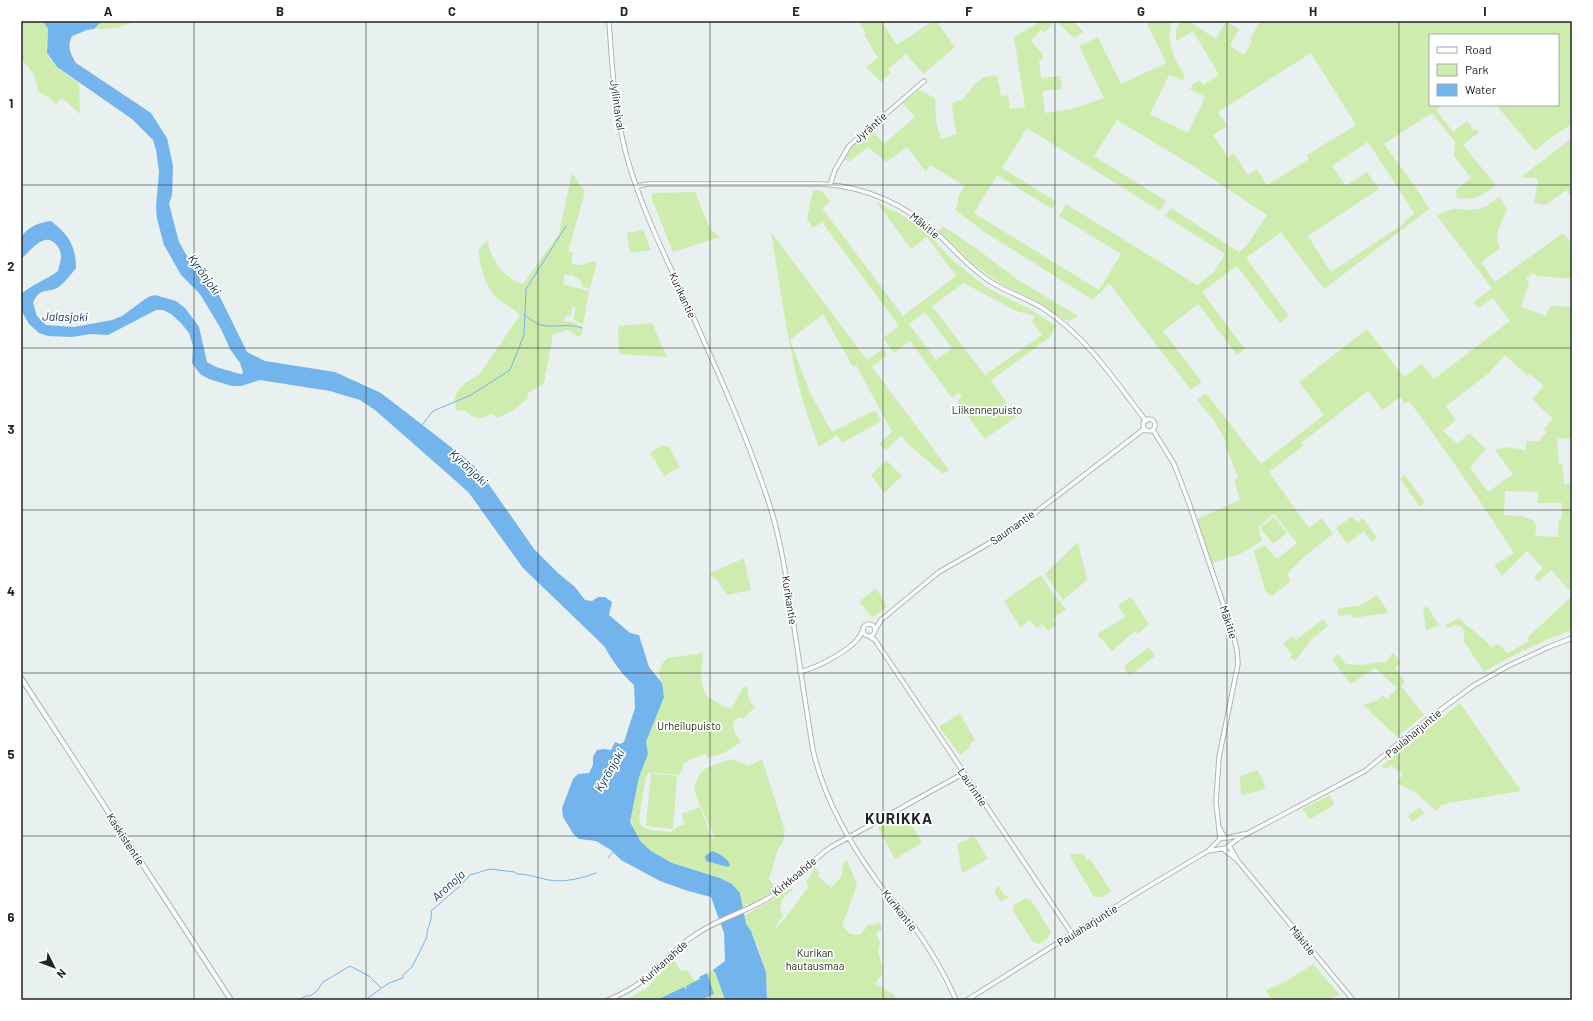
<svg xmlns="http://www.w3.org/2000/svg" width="1593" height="1021" font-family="Barlow,sans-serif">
<rect width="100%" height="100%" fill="#e8f1f0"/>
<path fill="#ceecae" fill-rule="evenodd" d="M 21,21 L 46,21 C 50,33 45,44 47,52 C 50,65 69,76 79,83 L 80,114 L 62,98 L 56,104 C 51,97 45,96 38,91 C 37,77 31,69 21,59 Z
M 102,21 L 137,21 L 117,28 L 95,29 Z
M 858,21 L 881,21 L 897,45 L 933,21 L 938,21 L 937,22 L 955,47 L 923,74 L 906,54 L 888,69 L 891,73 L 881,82 L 866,67 L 878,58 L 864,34 L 866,33 Z
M 1041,21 L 1055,21 L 1044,33 L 1041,30 L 1031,41 L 1043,55 L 1043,60 L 1039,61 L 1041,78 L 1060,76 L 1062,89 L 1042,91 L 1045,113 L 1071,109 L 1104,98 L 1079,46 L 1098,37 L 1121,84 L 1166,63 L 1146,21 L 1172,21 C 1165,44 1174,56 1185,76 L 1183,81 L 1169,75 L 1150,114 L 1188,133 L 1205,97 L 1190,89 L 1193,84 L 1200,80 L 1203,85 L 1219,75 L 1193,31 L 1176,41 L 1176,30 L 1180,21 L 1189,21 L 1216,39 L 1226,21 L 1239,29 L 1230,46 L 1244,55 L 1252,41 L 1250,39 L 1260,21 L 1572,21 L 1572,124 L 1550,138 L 1535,151 L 1496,105 L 1558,105 L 1558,35 L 1430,35 L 1430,105 L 1442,105 L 1436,110 L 1453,132 L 1467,121 L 1474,130 L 1476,129 L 1479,132 L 1463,145 L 1496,185 C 1482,196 1475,201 1457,198 L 1456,190 L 1471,178 L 1454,156 L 1455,142 L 1432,113 L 1384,144 L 1417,189 L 1429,209 L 1324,289 L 1281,232 L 1246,258 L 1289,316 L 1280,323 L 1237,266 L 1202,292 L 1245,349 L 1237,355 L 1198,304 L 1163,331 L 1202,382 L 1191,390 L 1109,283 L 1093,300 L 986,233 L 955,210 L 958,204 L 958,197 L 965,186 L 930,165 L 926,172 L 907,147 L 886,162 L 868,147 L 849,162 L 844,159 L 850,149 L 872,130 L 884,144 L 915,117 L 903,103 L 919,90 L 935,98 L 936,121 L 941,139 L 957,134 L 953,116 L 952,103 L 962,100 L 974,85 L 984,77 L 997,75 L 1001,96 L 1008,95 L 1010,109 L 1025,107 L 1014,37 ZM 1311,53 L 1356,125 L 1307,155 L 1309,159 L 1267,185 L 1257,169 L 1248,175 L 1234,153 L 1228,157 L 1213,135 L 1227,126 L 1218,112 ZM 1117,120 L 1198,169 L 1267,215 L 1247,245 L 1239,252 L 1171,208 L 1165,216 L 1225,254 L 1214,272 L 1197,285 L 1066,204 L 1059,216 L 1121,254 L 1099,290 L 974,213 L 997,175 L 1052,209 L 1057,202 L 1002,168 L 1027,128 L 1160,211 L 1166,201 L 1094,156 ZM 1368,142 L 1415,214 L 1404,221 L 1405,223 L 1331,272 L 1308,236 L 1379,189 L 1367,172 L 1346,186 L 1332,166 Z
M 1056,21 L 1073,21 L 1084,32 L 1074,38 Z
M 1571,139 L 1572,141 L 1572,198 L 1566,190 L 1546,205 L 1534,203 L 1538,179 L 1521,177 Z
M 572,173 L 585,192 L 568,252 L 573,253 L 571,263 C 585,269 586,260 597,261 L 590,289 L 582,287 L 581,281 L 572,275 L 564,275 L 563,284 L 589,291 L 583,325 L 573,319 L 576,308 L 572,307 L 572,313 L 570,316 L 565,316 L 564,321 L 573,322 L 582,327 L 582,334 L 580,336 L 577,336 L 568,330 L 553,334 L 544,383 L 527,394 L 528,397 C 520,407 509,413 497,418 L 492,414 C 479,419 476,421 465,410 L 456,411 C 456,407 455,402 455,398 C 457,387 470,379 479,375 L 520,315 C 513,308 504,304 497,298 C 484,287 481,266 478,251 L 485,242 L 488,241 C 490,260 505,279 523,284 L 559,234 Z
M 813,190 L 822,191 L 830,202 L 822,208 L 903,316 L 956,276 L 927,237 L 911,249 L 876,202 L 904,216 L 929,235 L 956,263 L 985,286 L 997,293 L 1030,309 L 1056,326 L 1049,338 L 990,381 L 992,382 L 1016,417 L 985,439 L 957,402 L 962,397 L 958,393 L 952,398 L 910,341 L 894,353 L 883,338 L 899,326 L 822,222 L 813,228 L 807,219 ZM 964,283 L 1016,311 L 1035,316 L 1032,322 L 1042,335 L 985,375 L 932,306 ZM 925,312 L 952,348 L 936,360 L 909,324 Z
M 695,192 L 710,229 L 720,237 L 673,252 L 651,197 L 653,193 Z
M 1499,197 L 1507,209 C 1502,222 1493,234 1500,248 L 1481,262 L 1495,282 L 1563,233 L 1572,244 L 1572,279 L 1537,276 L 1533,273 L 1526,278 L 1529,283 L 1521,307 L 1546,316 L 1550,306 L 1572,307 L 1572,438 L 1557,439 L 1559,463 L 1562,464 L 1564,484 L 1572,483 L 1572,593 L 1551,570 L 1538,582 L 1534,577 L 1543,568 L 1527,551 L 1502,576 L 1494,565 L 1514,553 C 1480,501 1446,450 1409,401 L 1405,404 L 1400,397 L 1383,410 L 1368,391 L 1301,443 L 1303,446 L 1269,472 L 1309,528 L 1322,518 L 1333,534 L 1306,555 L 1287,574 L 1291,581 L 1272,596 L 1265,591 L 1254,551 L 1264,545 L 1277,559 L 1297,543 L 1274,514 L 1258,527 L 1262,541 L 1240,554 L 1212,563 L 1197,519 L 1240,500 L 1235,483 L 1235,479 L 1238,477 L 1226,447 L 1225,440 L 1215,422 L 1197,400 L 1206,393 L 1261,464 L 1324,415 L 1299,382 L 1367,329 L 1404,377 L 1422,364 L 1434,379 L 1510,321 L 1493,298 L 1478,308 L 1474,302 L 1492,288 L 1437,216 C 1456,204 1457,212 1476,209 C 1485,209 1492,202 1499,197 ZM 1505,355 L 1528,376 L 1530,374 L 1544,386 L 1532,399 L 1553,419 L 1544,429 L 1547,432 L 1539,441 L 1526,441 L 1526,450 L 1505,447 L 1495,450 L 1513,474 L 1488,492 L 1470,467 L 1486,449 L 1469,433 L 1458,444 L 1443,431 L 1456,420 L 1446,406 L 1489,373 ZM 1505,491 L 1538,492 L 1538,503 L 1562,503 L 1562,519 L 1559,519 L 1558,537 L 1535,536 C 1536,532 1537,527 1535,523 C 1531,516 1512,515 1504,515 Z
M 943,226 L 977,249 L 1018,280 L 1078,316 L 1069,321 L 1065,320 L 1041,304 L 1003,285 L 991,277 L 973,264 L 939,231 Z
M 643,230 L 651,250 L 630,253 L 627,233 Z
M 771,232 L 867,360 L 883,349 L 887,355 L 872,367 L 949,470 L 943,474 L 907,443 L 901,436 L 886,450 L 879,444 L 892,432 L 856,365 L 853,367 L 823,314 L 790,340 L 810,393 L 832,432 L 875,410 L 881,421 L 842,443 L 837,435 L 819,447 C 791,379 783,303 771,232 Z
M 652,323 L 667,357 L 619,354 L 618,326 Z
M 663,445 L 669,447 L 680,467 L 664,476 L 650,452 Z
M 886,460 L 902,476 L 884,493 L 871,475 Z
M 1405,475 L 1425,503 L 1420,507 L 1400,479 Z
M 1352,516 L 1357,522 L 1363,518 L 1377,538 L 1372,542 L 1364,531 L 1347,544 L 1336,528 Z
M 1274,517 L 1287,533 L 1273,544 L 1260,528 Z
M 1078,542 L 1087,580 L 1063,600 L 1045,574 Z
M 744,558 L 751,590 L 727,595 L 717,580 L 712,577 L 710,573 Z
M 1041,575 L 1053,594 L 1066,609 L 1053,619 L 1057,624 L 1048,631 L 1042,624 L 1037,629 L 1030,620 L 1020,627 L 1004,601 Z
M 876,588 L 887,606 L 875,616 L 872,617 L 859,602 Z
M 1377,595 L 1389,613 L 1352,618 L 1351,614 L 1339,617 L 1337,609 L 1361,605 Z
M 1572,596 L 1572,630 C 1542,641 1512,655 1484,672 L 1463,640 L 1465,632 L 1461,627 L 1454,625 L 1448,628 L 1445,626 L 1458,618 L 1487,642 L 1491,647 L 1498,644 L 1508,653 L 1529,641 L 1527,638 Z
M 1131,597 L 1149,624 L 1138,634 L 1135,631 L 1112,651 L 1097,634 L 1125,617 L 1118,605 Z
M 1427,606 L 1439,625 L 1426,630 L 1423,609 Z
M 1323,619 L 1328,626 L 1313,638 L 1295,661 L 1290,657 L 1292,654 L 1283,644 L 1292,636 L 1296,640 Z
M 1149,647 L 1155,656 L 1129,676 L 1124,666 Z
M 1393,652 L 1401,663 L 1395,668 L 1405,682 L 1401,686 L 1424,715 L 1397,737 L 1363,705 L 1378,700 L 1383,695 L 1387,699 L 1397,688 L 1375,668 L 1351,684 L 1332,660 L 1338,654 L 1346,664 L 1361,665 L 1387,661 Z
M 703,653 C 702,667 697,690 711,699 C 717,703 724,706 731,709 L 744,686 L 748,688 C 747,697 749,701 755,707 L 743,719 L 740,717 C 727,722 735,734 741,742 L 724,753 L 707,758 L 706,753 L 683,763 L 682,771 L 679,775 L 649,772 L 646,777 L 639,818 L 641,826 L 650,830 L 671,832 L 677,827 L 685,824 L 681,814 L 700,807 L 712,838 L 715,838 L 696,796 L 694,788 L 699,775 L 706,768 L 731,759 L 749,766 L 762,759 L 785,831 L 783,842 L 778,849 L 769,879 L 776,890 L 755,902 L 743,907 L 740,893 L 732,884 L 720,878 L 672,863 L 651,851 L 641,842 L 630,821 L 639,777 L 648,754 L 646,742 L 664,697 L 659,673 L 662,664 L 667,658 Z
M 1460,703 L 1521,791 L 1448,803 L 1440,806 L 1436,811 L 1416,793 L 1397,783 L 1403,774 L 1390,765 L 1387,769 L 1384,768 L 1382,766 Z
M 960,713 L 975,740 L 971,743 L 969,748 L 960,755 L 939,727 Z
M 1258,770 L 1266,788 L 1255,792 L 1241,795 L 1240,776 Z
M 651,773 L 677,776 L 673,829 L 646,826 Z
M 1330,795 L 1334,805 L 1310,819 L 1302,809 Z
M 1420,807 L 1424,813 L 1412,822 L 1408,816 Z
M 900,816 L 908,818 L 922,843 L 895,859 L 878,828 Z
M 974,836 L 988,859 L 962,873 L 957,844 Z
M 1070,854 L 1083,854 L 1087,860 L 1090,859 L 1111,891 L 1102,897 L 1094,897 L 1070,856 Z
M 847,860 L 857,885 L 842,926 L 850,934 L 860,935 L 870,923 L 872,926 L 879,922 L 882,929 L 876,933 L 880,941 L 878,950 L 883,973 L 875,983 L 894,995 L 897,1000 L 767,1000 L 766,972 L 759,950 L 751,931 L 746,924 L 744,916 L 792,888 L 792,890 C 784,897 776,904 783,915 L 772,932 L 786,917 L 809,886 L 806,883 L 815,867 L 818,871 L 818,876 L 831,888 L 841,877 L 844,862 Z
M 999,886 L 1004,895 L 1010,896 L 1001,902 L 995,893 L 995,889 Z
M 1025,898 L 1031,900 L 1051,932 L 1048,938 L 1039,944 L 1033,942 L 1013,911 L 1014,905 Z
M 673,959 L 681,971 L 687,970 L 695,981 L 713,970 L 714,972 L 715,972 L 725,1000 L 625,1000 L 646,989 Z
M 1313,964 L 1340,995 L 1327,1000 L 1272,1000 L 1266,990 L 1285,982 Z"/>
<path fill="#73b4ed" d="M 43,21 L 102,21 L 94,29 L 87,30 L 72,36 C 67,47 70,53 76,63 L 151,113 L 167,138 L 173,166 L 172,195 L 169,204 L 179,242 L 187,256 L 219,295 L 247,352 L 265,361 L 335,372 L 381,393 L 469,461 L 483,476 L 534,549 L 558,573 L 575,587 L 585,600 L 592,601 L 598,597 L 605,597 L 612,602 L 609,615 L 630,633 L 639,635 L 649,667 L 662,683 L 664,697 L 646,742 L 648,754 L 639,777 L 630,822 L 641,842 L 651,851 L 672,863 L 720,878 L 732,884 L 740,893 L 746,924 L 751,931 L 766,972 L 767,1000 L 725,1000 L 715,972 L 714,972 L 713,970 L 725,961 L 724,933 L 711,897 L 688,891 L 660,881 L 621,860 L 611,850 L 596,841 L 579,839 L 574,835 L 563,817 L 562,808 L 573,779 L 578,774 L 589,773 L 593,765 L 593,757 L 597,750 L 604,749 L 611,750 L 615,742 L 620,744 L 624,742 L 635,708 L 634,685 C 622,675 612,660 604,646 L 523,568 L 469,493 L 457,482 L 375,410 L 360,400 L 330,391 L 260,380 L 241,386 L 232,386 L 209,379 L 200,374 L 192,363 L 193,346 L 189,333 L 181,323 L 171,314 L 163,310 L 156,310 L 108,335 L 90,334 L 72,337 L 48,336 L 39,333 L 29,324 L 21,310 L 21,294 C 33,284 46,280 58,271 C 59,266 61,261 61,256 C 61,249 54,238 45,240 C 36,242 28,253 21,259 L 21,237 C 29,226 38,223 51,221 C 68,234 76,246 76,268 C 71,274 66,281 61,285 C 50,295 40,285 33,303 L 37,316 L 46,325 L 74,327 L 112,320 L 122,316 L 148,297 L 155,295 L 176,301 L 185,308 L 199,327 L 207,362 L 216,367 L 240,374 L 242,374 L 243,372 L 240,363 L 230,349 L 221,329 L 200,294 L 181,275 L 164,245 L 157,219 L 156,207 L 159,172 L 156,150 L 153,140 L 132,119 L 57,67 L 47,53 L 48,29 Z
M 712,851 C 719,853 728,859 730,865 L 728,867 L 706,861 L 705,856 Z
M 707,973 L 714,994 L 703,999 L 704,1000 L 660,1000 L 659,999 L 684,987 L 686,989 L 687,988 L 686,986 L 700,979 L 699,977 Z"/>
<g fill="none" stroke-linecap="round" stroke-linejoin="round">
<path stroke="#73b4ed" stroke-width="1" d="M 524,315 C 530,318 535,324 541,325 C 554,328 570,323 582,328
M 422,425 L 433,411 L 471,395 L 510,370 L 524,335 L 526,289 L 566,226
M 608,858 L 614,851
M 298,1000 L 306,996 L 310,996 L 317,991 L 323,982 L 350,966 L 369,976 L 381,988
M 365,1000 L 389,983 L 403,978 L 403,975 L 412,967 L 427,937 C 426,928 433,921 431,911 L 461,885 L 470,875 L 490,869 L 515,872 L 517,874 C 529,874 538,878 549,880 C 564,883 582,878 596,873"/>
<defs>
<path id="secondary" d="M 609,21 C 612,68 615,116 628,161 C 642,209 664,254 685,299 C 715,365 744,429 767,497 C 779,532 785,569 791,606 C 798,654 805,702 813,750 C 824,798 848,841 877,881 C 887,895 900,907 910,921 C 928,946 944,972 956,1000
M 830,185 L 835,170 L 849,146 L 924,81
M 637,186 L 648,184 L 822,184 C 867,187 908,206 941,237 C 956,252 970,268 988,280 C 1005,292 1027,298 1044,309 C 1087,337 1115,381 1146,421
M1143 425a6 6 0 1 1 12 0a6 6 0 1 1-12 0Z
M 1153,430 L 1174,464 L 1189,503 L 1233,633 L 1237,651 L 1238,664 L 1219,757 L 1216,802 L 1220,839
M863 630a6 6 0 1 1 12 0a6 6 0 1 1-12 0Z
M 875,630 L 881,620 L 939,572 L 1014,529 L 1144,429
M 869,636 L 875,640 L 1072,934
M 800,672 C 818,667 855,649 862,632
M 1219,827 L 1225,838
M 1229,846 L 1238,861 L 1353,1000
M 1223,849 L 1236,859
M 1208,851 L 1226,848 L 1239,838 L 1254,830 L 1365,771 L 1428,719 L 1473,686 L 1508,666 L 1549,647 L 1572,638
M 608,1000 C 620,995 632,989 642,981 C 659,969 672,951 689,939 C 714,920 744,913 770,897 C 793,883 809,862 831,847 L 964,773
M 967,1000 L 1139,892 L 1208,851 L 1221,838 L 1227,838 L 1244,834"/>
<path id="primary" d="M 21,678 L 231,1000"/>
</defs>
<use href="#secondary" stroke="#aeb6b5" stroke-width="5.5"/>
<use href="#primary" stroke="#aeb6b5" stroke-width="6"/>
<use href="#secondary" stroke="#fff" stroke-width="3.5"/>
<use href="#primary" stroke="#fff" stroke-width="4"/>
</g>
<path fill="none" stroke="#212524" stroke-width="1" stroke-opacity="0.55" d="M 194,21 L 194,1000M 366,21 L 366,1000M 538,21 L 538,1000M 710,21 L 710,1000M 883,21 L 883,1000M 1055,21 L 1055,1000M 1227,21 L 1227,1000M 1399,21 L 1399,1000M 21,185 L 1572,185M 21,348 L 1572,348M 21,510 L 1572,510M 21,673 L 1572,673M 21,836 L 1572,836"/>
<g text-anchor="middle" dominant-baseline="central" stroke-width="3.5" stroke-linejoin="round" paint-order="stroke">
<g font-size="11" fill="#212524" stroke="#fff">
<text transform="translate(618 105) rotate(82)">Jyllintaival</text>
<text transform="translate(870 127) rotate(-42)">Jyräntie</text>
<text transform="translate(925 225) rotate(39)">Mäkitie</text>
<text transform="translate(683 295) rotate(65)">Kurikantie</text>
<text transform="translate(1012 527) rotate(-35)">Saumantie</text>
<text transform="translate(790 600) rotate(81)">Kurikantie</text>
<text transform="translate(1229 622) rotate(72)">Mäkitie</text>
<text transform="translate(1413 733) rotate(-40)">Paulaharjuntie</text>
<text transform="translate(973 787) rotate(56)">Laurintie</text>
<text transform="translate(126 839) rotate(57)">Kaskistentie</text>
<text transform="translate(794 876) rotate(-40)">Kirkkoahde</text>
<text transform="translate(900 910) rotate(52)">Kurikantie</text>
<text transform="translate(1087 925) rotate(-32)">Paulaharjuntie</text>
<text transform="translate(1303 940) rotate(51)">Mäkitie</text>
<text transform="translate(663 962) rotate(-42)">Kurikanahde</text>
</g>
<g font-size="11" fill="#243112" stroke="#fff">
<text x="987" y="409">Liikennepuisto</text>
<text x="689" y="725">Urheilupuisto</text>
<text x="815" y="952">Kurikan<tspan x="815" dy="13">hautausmaa</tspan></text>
</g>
<g font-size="12" font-style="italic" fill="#003156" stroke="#fff">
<text transform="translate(205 274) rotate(54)">Kyrönjoki</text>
<text transform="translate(65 316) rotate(1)">Jalasjoki</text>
<text transform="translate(469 467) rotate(43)">Kyrönjoki</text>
<text transform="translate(609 770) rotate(-59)">Kyrönjoki</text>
<text transform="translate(448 885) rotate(-42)">Aronoja</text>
</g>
<g font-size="15" font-weight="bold" letter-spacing="1" fill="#212524" stroke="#fff">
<text x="899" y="818">KURIKKA</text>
</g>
</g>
<rect width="1593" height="1021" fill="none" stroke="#ffffff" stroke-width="44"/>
<rect x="1429" y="34" width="130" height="72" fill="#ffffff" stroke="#a6a8a7"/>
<rect x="1437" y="47" width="20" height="6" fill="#ffffff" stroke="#a6a8a7"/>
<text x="1465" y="54" font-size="12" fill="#212524">Road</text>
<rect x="1437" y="64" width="20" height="12" fill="#ceecae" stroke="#a6a8a7"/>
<text x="1465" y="74" font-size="12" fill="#212524">Park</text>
<rect x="1437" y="84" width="20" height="12" fill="#73b4ed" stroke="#a6a8a7"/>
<text x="1465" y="94" font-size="12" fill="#212524">Water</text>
<g transform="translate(54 967) rotate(132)" stroke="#ffffff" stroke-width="3" paint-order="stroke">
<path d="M0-3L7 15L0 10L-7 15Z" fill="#212524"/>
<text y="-6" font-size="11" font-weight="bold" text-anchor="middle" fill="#212524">N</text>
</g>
<rect x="22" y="22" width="1549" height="977" fill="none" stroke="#212524" stroke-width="1.5"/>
<g font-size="13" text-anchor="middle" font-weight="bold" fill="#212524">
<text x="108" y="16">A</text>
<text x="280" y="16">B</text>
<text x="452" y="16">C</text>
<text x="624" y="16">D</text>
<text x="796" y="16">E</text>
<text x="969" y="16">F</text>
<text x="1141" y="16">G</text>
<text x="1313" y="16">H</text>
<text x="1485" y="16">I</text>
<text x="11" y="108">1</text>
<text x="11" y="271">2</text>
<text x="11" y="434">3</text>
<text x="11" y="596">4</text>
<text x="11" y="759">5</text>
<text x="11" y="922">6</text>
</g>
</svg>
